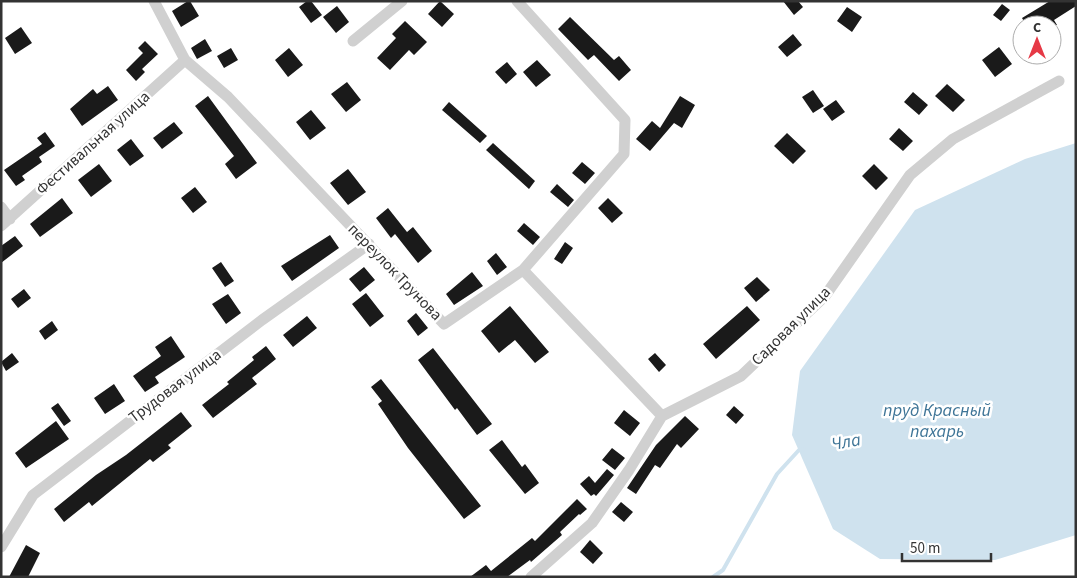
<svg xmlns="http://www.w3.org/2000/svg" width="1077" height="578" font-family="'Source Sans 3',sans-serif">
<rect width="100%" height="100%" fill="#fff"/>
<path fill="#cfe2ee" d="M 1076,143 L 1076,535 L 995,560 L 880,559 L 833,529 L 792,435 L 800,371 L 915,210 L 1025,159 Z"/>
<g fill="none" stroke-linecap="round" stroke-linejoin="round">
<path stroke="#cfe2ee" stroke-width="4" d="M 713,577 L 723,570 L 777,474 L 799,450 L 804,449"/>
</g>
<path fill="#1a1a1a" d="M 188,1 L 190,1 L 199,16 L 181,27 L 172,11 Z
M 307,1 L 311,1 L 322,15 L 311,23 L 299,7 Z
M 440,1 L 454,14 L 442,27 L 428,14 Z
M 783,1 L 798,1 L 803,7 L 794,15 Z
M 1050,1 L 1076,1 L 1076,6 L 1054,20 L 1057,25 L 1026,25 L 1022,18 Z
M 1002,4 L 1010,10 L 1001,21 L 993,15 Z
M 337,6 L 349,22 L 336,33 L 323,17 Z
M 847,7 L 862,17 L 852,32 L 837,21 Z
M 570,17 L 614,60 L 619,56 L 631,70 L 619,81 L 594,55 L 588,60 L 558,29 Z
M 405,21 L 427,42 L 414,55 L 409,50 L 390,70 L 377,58 L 396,38 L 392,34 Z
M 21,27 L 32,43 L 15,54 L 5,38 Z
M 793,34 L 802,45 L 787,57 L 778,47 Z
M 205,39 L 212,51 L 197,59 L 191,48 Z
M 145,41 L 158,54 L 142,69 L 145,72 L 136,81 L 126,70 L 143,53 L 138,48 Z
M 999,47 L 1012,64 L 995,77 L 982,60 Z
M 231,48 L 238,60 L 224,68 L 217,56 Z
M 289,48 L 303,65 L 288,77 L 275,60 Z
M 537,60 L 551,75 L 536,87 L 523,72 Z
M 507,62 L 517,74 L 506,84 L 495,72 Z
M 347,82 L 361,100 L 346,112 L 331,94 Z
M 947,84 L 965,100 L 953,112 L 935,96 Z
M 108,86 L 118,100 L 82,126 L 70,109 L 93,89 L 97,94 Z
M 813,90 L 824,106 L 813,113 L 802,97 Z
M 913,92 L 928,105 L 919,115 L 904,102 Z
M 208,96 L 257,163 L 236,179 L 225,164 L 234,156 L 195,106 Z
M 680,96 L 695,105 L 682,128 L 674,123 L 650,151 L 636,139 L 652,121 L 660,128 Z
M 836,100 L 845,112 L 832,121 L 823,109 Z
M 449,102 L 487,136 L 480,143 L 442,110 Z
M 311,110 L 326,128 L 310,140 L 296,122 Z
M 174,122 L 183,133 L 162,149 L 153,138 Z
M 899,128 L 913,141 L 903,151 L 889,139 Z
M 45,132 L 55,146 L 39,157 L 42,162 L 22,176 L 25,180 L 16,186 L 4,170 L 42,144 L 37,138 Z
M 787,133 L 806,151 L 793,164 L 774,146 Z
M 131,139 L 144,156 L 130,166 L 117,150 Z
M 493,143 L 535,181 L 529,189 L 486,150 Z
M 582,162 L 595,173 L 585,184 L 572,173 Z
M 99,164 L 112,181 L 91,197 L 78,180 Z
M 874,164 L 888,178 L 876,190 L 862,176 Z
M 348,169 L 366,192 L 348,205 L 330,183 Z
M 557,184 L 574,200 L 568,207 L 550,192 Z
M 195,187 L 207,202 L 193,213 L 181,198 Z
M 62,198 L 73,213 L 40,237 L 30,224 Z
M 608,198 L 623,213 L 612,223 L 598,208 Z
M 388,208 L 407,232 L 413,227 L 432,251 L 418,263 L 395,234 L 391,238 L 376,218 Z
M 524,223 L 540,237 L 533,245 L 517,231 Z
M 330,235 L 339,248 L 292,281 L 281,266 Z
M 15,236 L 23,246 L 1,263 L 1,246 Z
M 565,242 L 573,248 L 562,264 L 554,259 Z
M 496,253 L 507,267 L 497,275 L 487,261 Z
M 221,262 L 234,281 L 225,287 L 212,268 Z
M 364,267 L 375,280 L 360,292 L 349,279 Z
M 472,272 L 483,286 L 454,305 L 446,294 Z
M 757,277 L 770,290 L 756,302 L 744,288 Z
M 24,289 L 31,298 L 18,308 L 11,299 Z
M 366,293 L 384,316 L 370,327 L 352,304 Z
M 228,294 L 241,313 L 226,324 L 212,304 Z
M 510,306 L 549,352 L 535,363 L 515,340 L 499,353 L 481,331 Z
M 747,306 L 760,320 L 716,359 L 703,344 Z
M 416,313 L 428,328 L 418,336 L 407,321 Z
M 307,316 L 317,328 L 293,347 L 283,335 Z
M 52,321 L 58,330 L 45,340 L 39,331 Z
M 171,336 L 185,357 L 155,377 L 159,383 L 145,392 L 133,376 L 161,356 L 155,347 Z
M 266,346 L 276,359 L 252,378 L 257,384 L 213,418 L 202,405 L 229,384 L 227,382 L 254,360 L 252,357 Z
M 433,348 L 492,424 L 477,435 L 457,408 L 455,410 L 418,360 Z
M 12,353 L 19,362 L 6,371 L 1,362 Z
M 655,353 L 666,365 L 659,372 L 648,359 Z
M 381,379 L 481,506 L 464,519 L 408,448 L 378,404 L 382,401 L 371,387 Z
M 114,384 L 125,401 L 105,414 L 94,398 Z
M 58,403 L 71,421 L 64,426 L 51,408 Z
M 734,406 L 744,415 L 736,424 L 726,415 Z
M 624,410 L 640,423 L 630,436 L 614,423 Z
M 181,412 L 192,426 L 168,445 L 171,448 L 153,462 L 150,459 L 92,506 L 89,502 L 64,522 L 54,509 L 96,475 L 126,455 Z
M 685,416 L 699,429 L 681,448 L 677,444 L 660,468 L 655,465 L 636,494 L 627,488 L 656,445 Z
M 56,421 L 69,439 L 26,468 L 15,453 Z
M 502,440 L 522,467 L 525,464 L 539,483 L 525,494 L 489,450 Z
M 612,448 L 625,458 L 615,470 L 602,460 Z
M 607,469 L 614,475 L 596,496 L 594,494 L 591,496 L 580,484 L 589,476 L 595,483 Z
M 577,499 L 587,509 L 580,515 L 579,514 L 560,532 L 562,535 L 531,562 L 530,560 L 507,577 L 470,577 L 486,565 L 491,571 L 532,538 L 535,541 Z
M 621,502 L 633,512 L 624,522 L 612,512 Z
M 590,540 L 603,553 L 593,564 L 580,552 Z
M 26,545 L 40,553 L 28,577 L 9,577 Z"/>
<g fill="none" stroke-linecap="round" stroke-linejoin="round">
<path stroke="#d0d0d0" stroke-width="11" d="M 154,1 L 185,60 L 228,97 L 444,324 L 523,270 L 624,154 L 625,120 L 517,1
M 353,41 L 402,1
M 1,207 L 10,219
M 1,226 L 185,60
M 523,270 L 662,416
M 1,547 L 33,495 L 262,320 L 369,244
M 531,577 L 592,523 L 629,470 L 662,416 L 741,376 L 825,296 L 910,175 L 953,139 L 1059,81"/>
</g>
<g text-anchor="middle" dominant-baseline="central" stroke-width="5" stroke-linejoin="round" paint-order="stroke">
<g font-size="16" fill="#333" stroke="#fff">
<text transform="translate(93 143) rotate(-42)">Фестивальная улица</text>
<text transform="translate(395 272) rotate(46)">переулок Трунова</text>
<text transform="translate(791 326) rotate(-45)">Садовая улица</text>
<text transform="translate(175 386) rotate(-37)">Трудовая улица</text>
</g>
<g font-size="18" font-style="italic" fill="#3f7597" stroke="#fff">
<text x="937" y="410">пруд Красный<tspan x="937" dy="21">пахарь</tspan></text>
<text transform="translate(846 442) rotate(-10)">Чла</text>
</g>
</g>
<rect width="1077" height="578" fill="none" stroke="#333333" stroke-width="5"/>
<g transform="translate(1037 40)"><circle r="24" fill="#ffffff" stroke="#adadad"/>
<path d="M0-4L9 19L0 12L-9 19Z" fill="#e63946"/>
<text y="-8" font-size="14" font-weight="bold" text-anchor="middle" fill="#333333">С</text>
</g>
<path d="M902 553v8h89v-8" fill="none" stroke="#333333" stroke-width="2.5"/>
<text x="910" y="553" font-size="15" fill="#333333" stroke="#ffffff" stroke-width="4" paint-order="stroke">50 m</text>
</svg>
